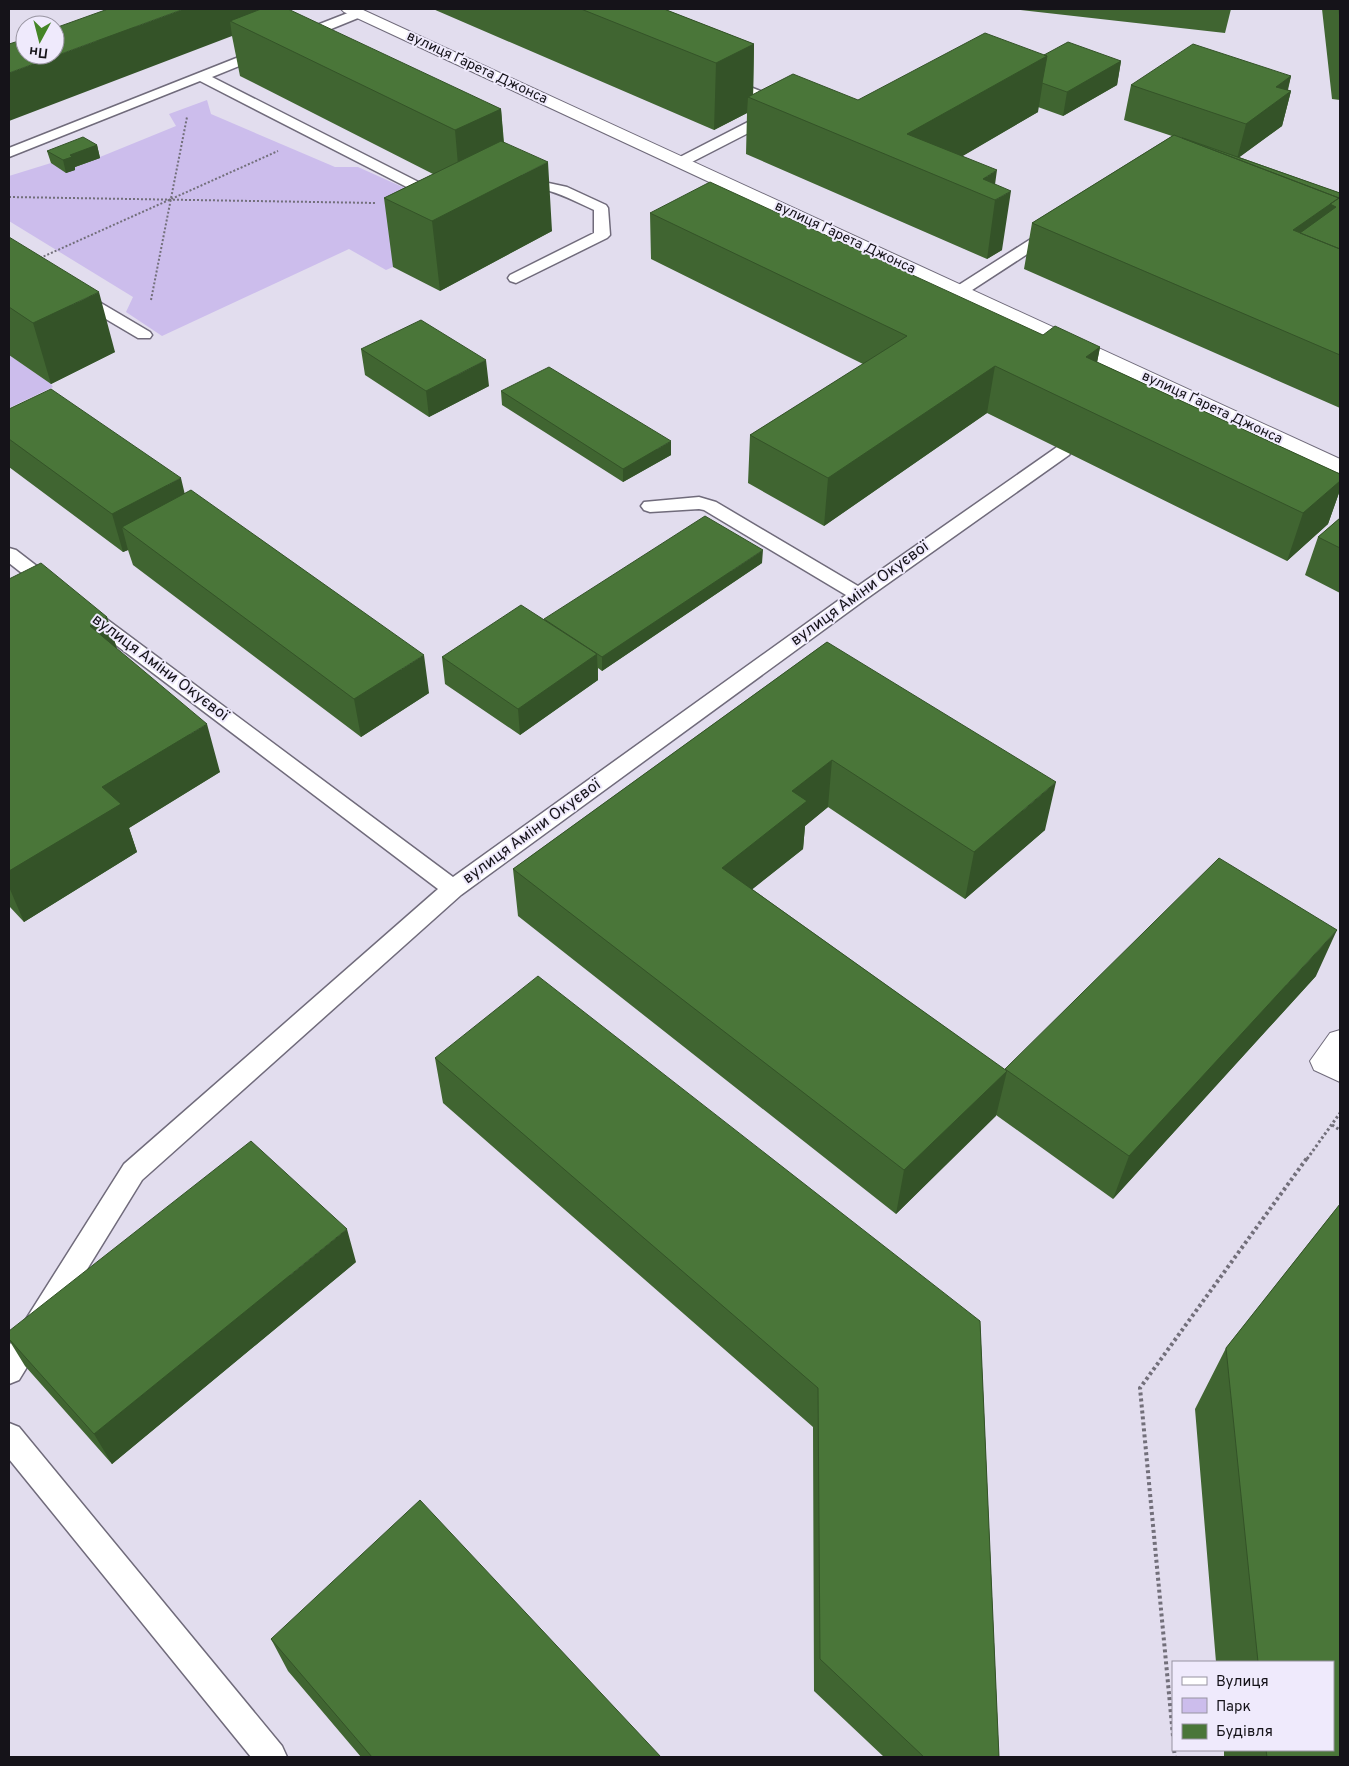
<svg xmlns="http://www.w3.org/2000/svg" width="1349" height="1766" font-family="Overpass,sans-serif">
<rect width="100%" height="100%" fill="#e2ddee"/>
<path fill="#ccbdec" d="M 207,100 L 211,114 L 335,167 L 358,167 L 447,207 L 393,267 L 386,270 L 349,249 L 162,336 L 126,312 L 133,297 L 9,221 L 9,176 L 51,163 L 73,168 L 176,126 L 169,114 Z
M 9,355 L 51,384 L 53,387 L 9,408 Z"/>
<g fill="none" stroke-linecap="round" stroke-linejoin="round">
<defs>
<path id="lane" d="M 358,9 L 363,10 L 364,13 L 363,16 L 304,40 L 299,41 L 292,37 L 294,34 Z
M 264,47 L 269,48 L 271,51 L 269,54 L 212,77 L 444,195 L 446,198 L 444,201 L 434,201 L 200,81 L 9,157 L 9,148 Z
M 725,77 L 793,104 L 795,107 L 793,110 L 686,165 L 676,165 L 674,162 L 676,159 L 777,107 L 720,84 L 718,81 L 720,78 Z
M 530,179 L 567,187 L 606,205 L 608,208 L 610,235 L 607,238 L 516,283 L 510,281 L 508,278 L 510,275 L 594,233 L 594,210 C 577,202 560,193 542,189 C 532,188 523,189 514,187 L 512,184 L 514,181 Z
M 1053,226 L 1058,228 L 1061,231 L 1058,234 L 966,294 L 954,294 L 952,291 L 954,288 L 1048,228 Z
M 78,291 L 84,293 L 150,332 L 152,335 L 150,338 L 138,338 L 72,299 L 70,296 L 72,293 Z
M 1063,446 L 1069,447 L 1072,451 L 1069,455 L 866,599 L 461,895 L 142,1180 L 19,1380 L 9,1384 L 9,1346 L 124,1164 L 438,889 L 79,617 L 76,613 L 79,609 L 86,607 L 93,609 L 453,877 L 846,595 L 704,510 L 699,509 L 650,512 L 644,510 L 641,506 L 644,502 L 699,497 L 716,502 L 858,586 L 1057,447 Z
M 9,548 L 16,550 L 60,584 L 63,588 L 60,592 L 53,594 L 46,592 L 9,563 Z
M 9,1423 L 19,1427 L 282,1746 L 287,1757 L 251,1757 L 9,1459 Z"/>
<path id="street" d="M 341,9 L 361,9 L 1340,459 L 1340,473 L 1332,472 L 344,12 Z
M 1340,1030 L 1340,1082 L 1314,1070 L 1310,1061 L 1330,1033 Z"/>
</defs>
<use href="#lane" stroke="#706b7b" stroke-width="3"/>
<use href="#street" stroke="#706b7b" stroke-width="2"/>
<path stroke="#726f7a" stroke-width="2" stroke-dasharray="2 2" stroke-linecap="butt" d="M 9,197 L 376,203
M 40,258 L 278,151
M 151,300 L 187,117"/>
<path stroke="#726f7a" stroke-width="3" stroke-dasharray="2.5 2.5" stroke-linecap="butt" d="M 1332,1125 L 1340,1130
M 1307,1159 L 1340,1113"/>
<path stroke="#726f7a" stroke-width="4" stroke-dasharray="3 3" stroke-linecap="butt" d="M 1173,1736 L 1140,1388 L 1307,1158
M 1174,1750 L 1175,1757"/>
<use href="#lane" fill="#fff" fill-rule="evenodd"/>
<use href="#street" fill="#fff" fill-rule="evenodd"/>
</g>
<path fill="#406531" d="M 433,9 L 664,9 L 754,44 L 753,94 L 858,100 L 1044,55 L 1121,61 L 1117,85 L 1063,116 L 1038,107 L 1038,112 L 962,156 L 995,184 L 1002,250 L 987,259 L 746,154 L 747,113 L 714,130 Z
M 1011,9 L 1231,9 L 1225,33 Z
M 1322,9 L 1340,9 L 1340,100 L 1332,99 Z
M 257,10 L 501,109 L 504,142 L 552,231 L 440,291 L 393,267 L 384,198 L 433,174 L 240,76 L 232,36 L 9,44 Z
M 1291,76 L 1288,90 L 1291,91 L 1282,126 L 1239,157 L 1340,193 L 1340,408 L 1024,269 L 1032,223 L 1172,136 L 1124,120 L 1131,85 Z
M 97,145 L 100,158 L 75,167 L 75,170 L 66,173 L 51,163 L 47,151 Z
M 650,213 L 1043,335 L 1100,347 L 1097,362 L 1340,474 L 1340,490 L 1328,524 L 1287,561 L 987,413 L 824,526 L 748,483 L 750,435 L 863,364 L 651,259 Z
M 9,237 L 115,352 L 51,384 L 9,355 Z
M 361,349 L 489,386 L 429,417 L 365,375 Z
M 501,391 L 671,455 L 623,482 L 502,405 Z
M 9,409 L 185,494 L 429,693 L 361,737 L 133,565 L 128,550 L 123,552 L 9,467 Z
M 1340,518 L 1340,593 L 1305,575 L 1318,537 Z
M 762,563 L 602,671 L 598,668 L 598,680 L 520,735 L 445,684 L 442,657 L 544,620 Z
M 9,579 L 107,617 L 117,649 L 220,772 L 129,828 L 137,852 L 24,922 L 9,906 Z
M 827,642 L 1045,830 L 965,899 L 828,807 L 805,826 L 803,849 L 752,889 L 1005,1070 L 1005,1069 L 1316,976 L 1113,1199 L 996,1115 L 896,1214 L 518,916 L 513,869 Z
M 435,1058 L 980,1321 L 999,1757 L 884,1757 L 814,1691 L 813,1427 L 443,1103 Z
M 1340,1204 L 1340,1757 L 1224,1757 L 1224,1750 L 1333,1750 L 1333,1662 L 1216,1662 L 1195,1409 L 1226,1348 Z
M 356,1262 L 112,1464 L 25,1366 L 9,1340 L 9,1331 Z
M 271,1639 L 661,1757 L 361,1757 L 288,1671 Z"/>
<path fill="#345328" d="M 184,9 L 256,9 L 259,26 L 230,21 L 232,36 L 9,121 L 9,73 Z
M 754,44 L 753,99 L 748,97 L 747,113 L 714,130 L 716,63 Z
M 1047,56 L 1038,112 L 932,174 L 907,134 Z
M 1121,61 L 1117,85 L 1063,116 L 1067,92 Z
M 1291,76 L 1286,95 L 1291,91 L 1282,126 L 1237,159 L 1246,124 L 1276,87 Z
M 501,109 L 505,166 L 460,188 L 455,130 Z
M 97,145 L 100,158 L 75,167 L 75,170 L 66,173 L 63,160 L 70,155 Z
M 548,162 L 552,231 L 440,291 L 432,221 Z
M 997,170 L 993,199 L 983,179 Z
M 1011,191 L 1002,250 L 987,259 L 995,200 Z
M 1339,198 L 1325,243 L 1293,230 Z
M 99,292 L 115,352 L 51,384 L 33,323 Z
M 1100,347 L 1091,394 L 1086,357 Z
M 486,360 L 489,386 L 429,417 L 426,391 Z
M 995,366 L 987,413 L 824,526 L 828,478 Z
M 671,441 L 671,455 L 623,482 L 623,469 Z
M 181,478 L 190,516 L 122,527 L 128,550 L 123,552 L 112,514 Z
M 1340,481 L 1340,490 L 1328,524 L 1287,561 L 1303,513 Z
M 763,550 L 762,563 L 602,671 L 602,657 Z
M 107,617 L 122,665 L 90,626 Z
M 597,654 L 598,680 L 520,735 L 518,709 Z
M 424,655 L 429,693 L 361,737 L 354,699 Z
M 207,724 L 220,772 L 129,828 L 137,852 L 24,922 L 9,887 L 9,871 L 102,787 Z
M 832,760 L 828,807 L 805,826 L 803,849 L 720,915 L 722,868 L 792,791 Z
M 1056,782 L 1045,830 L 965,899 L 974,852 Z
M 1337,930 L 1316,976 L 1113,1199 L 1129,1156 Z
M 1007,1071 L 996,1116 L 896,1214 L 904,1170 Z
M 347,1229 L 356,1262 L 112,1464 L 94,1434 Z"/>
<path fill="#4a7639" stroke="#345328" d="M 108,9 L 184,9 L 9,73 L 9,44 L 25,39 L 25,55 L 55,55 L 55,28 Z
M 261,9 L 288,9 L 501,109 L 455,130 L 230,21 Z
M 581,9 L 664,9 L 754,44 L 716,63 Z
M 1339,9 L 1340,9 L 1340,21 Z
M 985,33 L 1047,56 L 907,134 L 997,170 L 983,179 L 1011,191 L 995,200 L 748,97 L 793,74 L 858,100 Z
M 1068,42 L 1121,61 L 1067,92 L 1042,83 L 1047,56 L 1044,55 Z
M 1193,44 L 1291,76 L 1276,87 L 1291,91 L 1246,124 L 1131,85 Z
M 1174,135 L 1339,198 L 1293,230 L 1340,249 L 1340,355 L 1032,223 Z
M 83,137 L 97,145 L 70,155 L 72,157 L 63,160 L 47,151 Z
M 1182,138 L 1183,138 L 1340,193 L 1340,249 L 1300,233 L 1336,207 L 1330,204 L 1339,198 Z
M 501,141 L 548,162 L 432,221 L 384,198 Z
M 710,182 L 1043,335 L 1055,326 L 1100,347 L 1086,357 L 1340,474 L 1340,481 L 1303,513 L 995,366 L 828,478 L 750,435 L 907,336 L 650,213 Z
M 9,237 L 99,292 L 33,323 L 9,307 Z
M 421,320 L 486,360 L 426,391 L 361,349 Z
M 549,367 L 671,441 L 623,469 L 501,391 Z
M 51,389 L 181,478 L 112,514 L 9,439 L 9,409 Z
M 191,490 L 424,655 L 354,699 L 122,527 Z
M 705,516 L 763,550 L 602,657 L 544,619 Z
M 1340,518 L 1340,548 L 1318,537 Z
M 41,563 L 107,617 L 90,626 L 207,724 L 102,787 L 121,804 L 9,871 L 9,579 Z
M 521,605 L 597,654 L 518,709 L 442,657 Z
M 827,642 L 1056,782 L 974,852 L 832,760 L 792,791 L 807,801 L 722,868 L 1007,1071 L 904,1170 L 513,869 Z
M 1219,858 L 1337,930 L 1129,1156 L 1005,1069 Z
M 538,976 L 980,1321 L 999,1757 L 924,1757 L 820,1659 L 818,1388 L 435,1058 Z
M 251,1141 L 347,1229 L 94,1434 L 9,1339 L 9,1331 Z
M 1340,1204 L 1340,1757 L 1267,1757 L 1266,1750 L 1333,1750 L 1333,1662 L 1258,1662 L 1226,1348 Z
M 420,1500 L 661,1757 L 372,1757 L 271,1639 Z"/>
<g text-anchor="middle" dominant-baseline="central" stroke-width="4" stroke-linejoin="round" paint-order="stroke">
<g font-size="14" fill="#151319" stroke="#efeafc">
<text transform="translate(477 68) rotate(25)">вулиця Ґарета Джонса</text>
<text transform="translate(845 238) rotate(25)">вулиця Ґарета Джонса</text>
<text transform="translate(1212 408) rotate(25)">вулиця Ґарета Джонса</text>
</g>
<g font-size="16" fill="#151319" stroke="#efeafc">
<text transform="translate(860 594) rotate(-36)">вулиця Аміни Окуєвої</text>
<text transform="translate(160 668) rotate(37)">вулиця Аміни Окуєвої</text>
<text transform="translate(532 832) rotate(-36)">вулиця Аміни Окуєвої</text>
</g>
</g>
<rect width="1349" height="1766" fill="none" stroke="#151319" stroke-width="20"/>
<rect x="1172" y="1661" width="162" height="90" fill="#efeafc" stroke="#9894a1"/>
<rect x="1182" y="1677" width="25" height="8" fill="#ffffff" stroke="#9894a1"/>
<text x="1216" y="1686" font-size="15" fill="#151319">Вулиця</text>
<rect x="1182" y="1698" width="25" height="15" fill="#ccbdec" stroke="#9894a1"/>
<text x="1216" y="1711" font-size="15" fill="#151319">Парк</text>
<rect x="1182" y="1724" width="25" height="15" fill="#4a7639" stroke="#9894a1"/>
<text x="1216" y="1736" font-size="15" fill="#151319">Будівля</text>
<g transform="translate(40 40) rotate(187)"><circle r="24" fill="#efeafc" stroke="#9894a1"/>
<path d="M0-4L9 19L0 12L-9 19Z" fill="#448526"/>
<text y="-8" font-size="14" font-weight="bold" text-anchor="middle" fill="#151319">Пн</text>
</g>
</svg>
